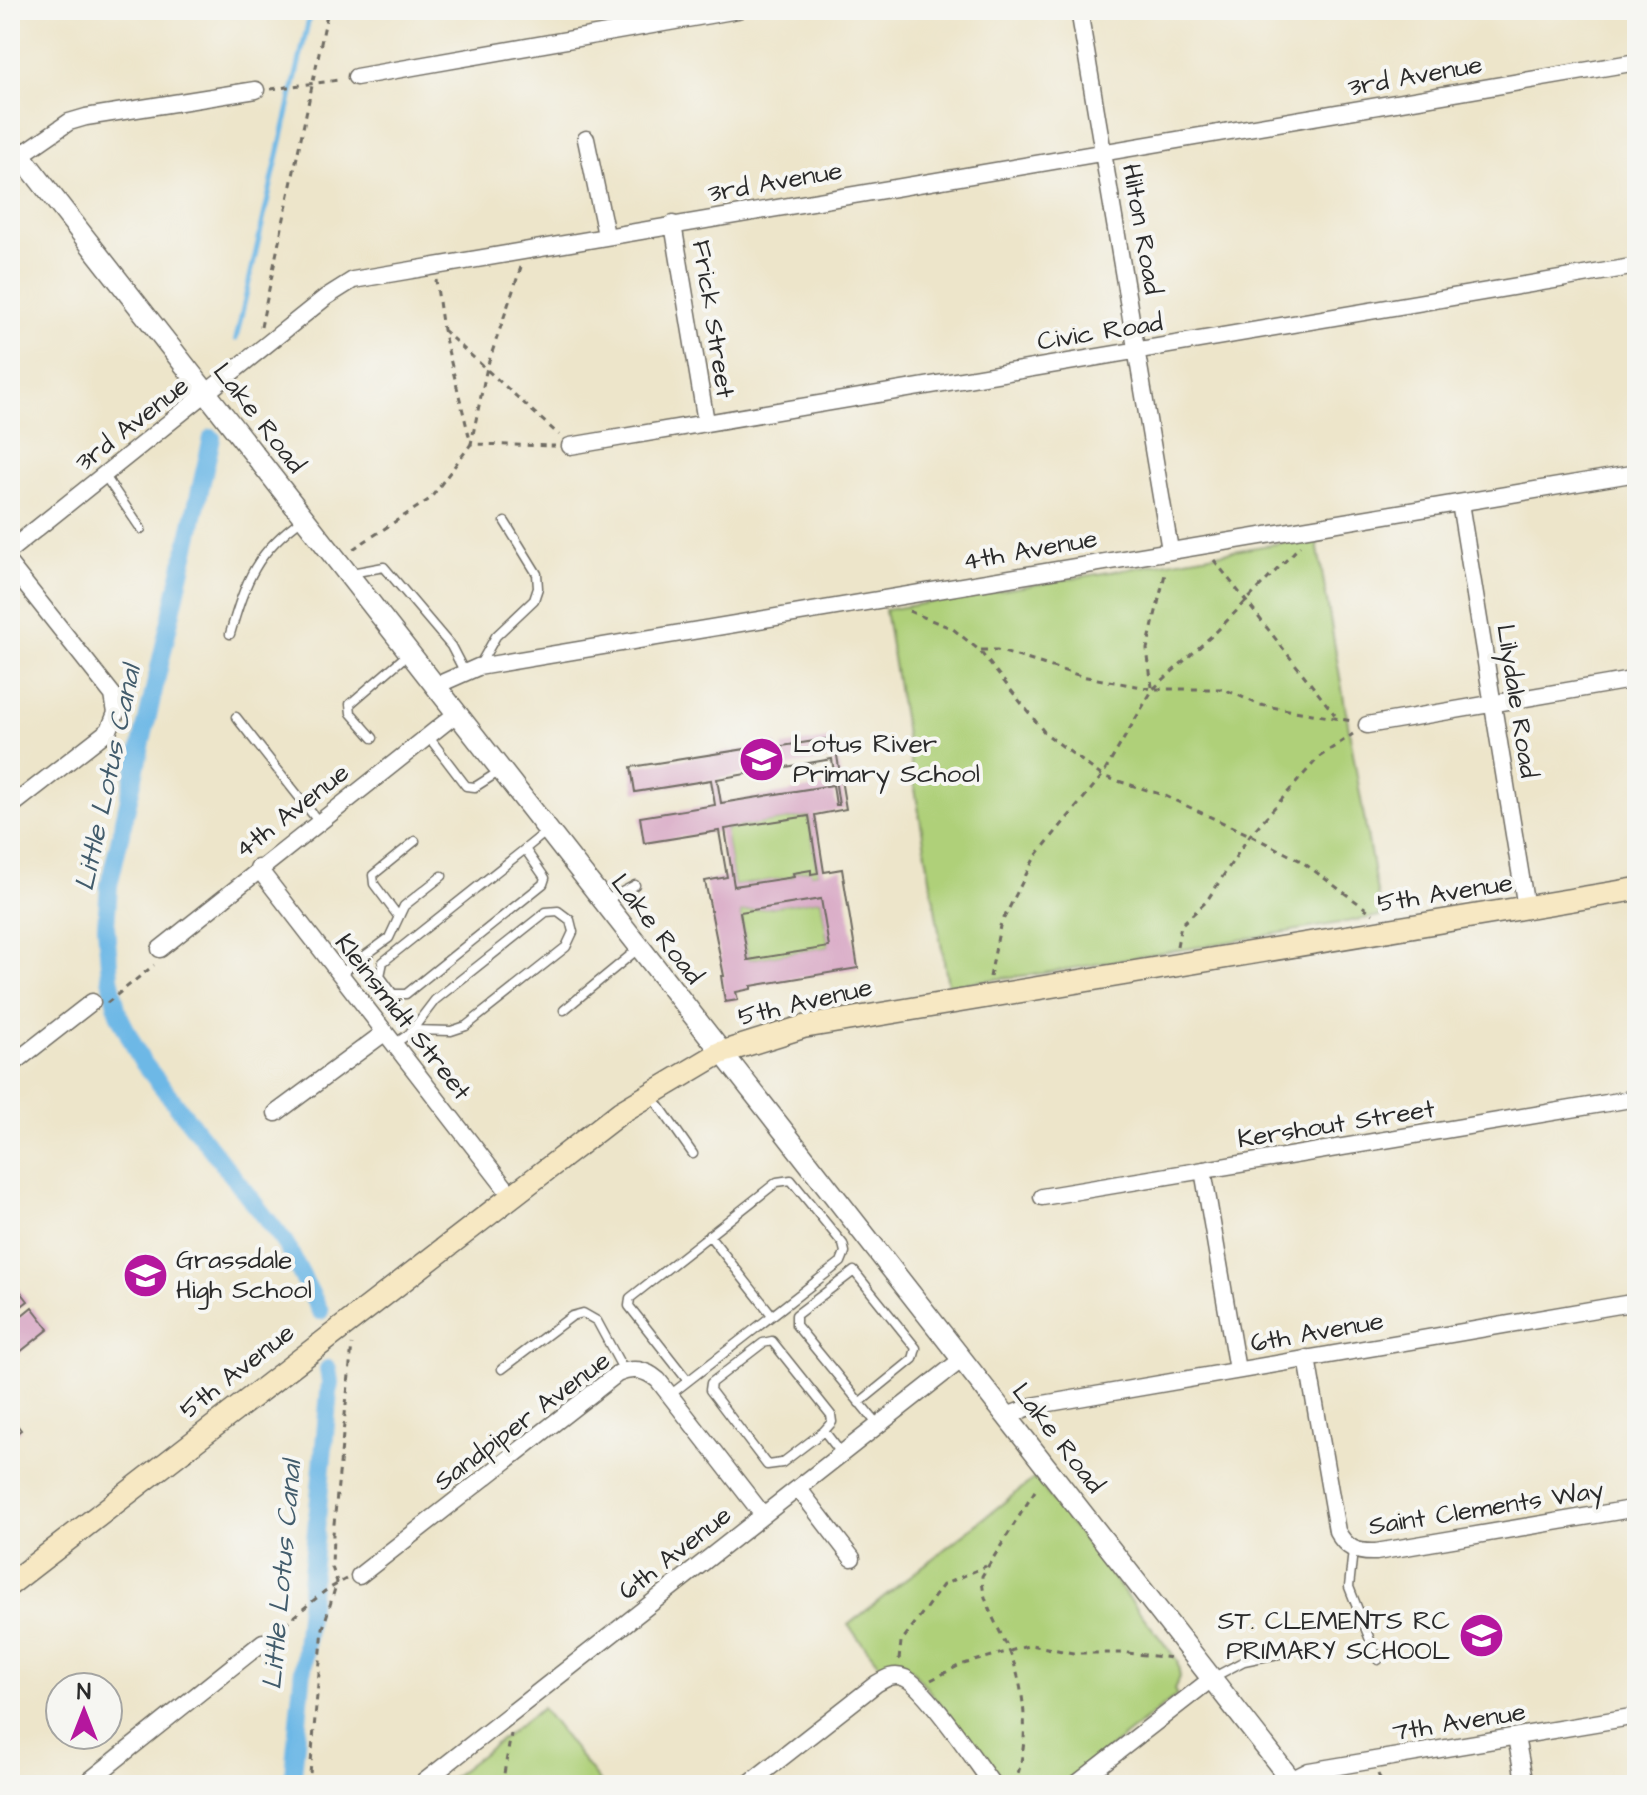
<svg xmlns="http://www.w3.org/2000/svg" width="1647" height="1795" font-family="'Architects Daughter',sans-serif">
<rect width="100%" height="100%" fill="#f6f6f2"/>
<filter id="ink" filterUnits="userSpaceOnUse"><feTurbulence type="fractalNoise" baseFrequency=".0125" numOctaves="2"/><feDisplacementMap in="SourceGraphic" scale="16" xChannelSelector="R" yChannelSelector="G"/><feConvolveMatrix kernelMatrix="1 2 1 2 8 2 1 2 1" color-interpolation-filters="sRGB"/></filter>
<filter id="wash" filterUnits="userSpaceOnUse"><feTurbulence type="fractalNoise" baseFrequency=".006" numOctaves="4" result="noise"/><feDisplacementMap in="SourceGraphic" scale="32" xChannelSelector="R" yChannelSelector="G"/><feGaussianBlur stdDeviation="1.8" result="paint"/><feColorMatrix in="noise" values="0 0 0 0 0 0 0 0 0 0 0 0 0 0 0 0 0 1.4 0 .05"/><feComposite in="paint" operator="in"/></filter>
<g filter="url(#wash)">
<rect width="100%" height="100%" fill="#ede5ca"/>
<path fill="#afd079" stroke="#6d7e52" stroke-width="2" d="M 1316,537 L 1381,916 L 1045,973 L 948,985 L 885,610 Z
M 809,816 L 818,873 L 811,874 L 810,870 L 793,873 L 794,877 L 734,886 L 725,829 Z
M 821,899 L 829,947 L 748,960 L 740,912 Z
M 1035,1478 L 1177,1660 L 1180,1677 L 1174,1690 L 1177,1695 L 1062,1785 L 1003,1785 L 912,1669 L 898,1665 L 883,1669 L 848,1625 Z
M 542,1708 L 602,1785 L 442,1785 Z"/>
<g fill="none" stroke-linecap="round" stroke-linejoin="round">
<path stroke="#6db8e6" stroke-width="5" d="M 236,339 L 311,10"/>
<path stroke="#6db8e6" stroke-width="18" d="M 212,438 L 109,885 L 106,926 L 110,978 L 118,1013 L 141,1060 L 284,1241 L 320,1311
M 292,1785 L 330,1382 L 328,1369"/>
</g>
<g id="blocks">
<path fill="#d6a2c1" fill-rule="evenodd" d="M 834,738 L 846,809 L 815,815 L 824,872 L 842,869 L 858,968 L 751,986 L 751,989 L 736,992 L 738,1000 L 725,1002 L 721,976 L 724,976 L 705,881 L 727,877 L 719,831 L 644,843 L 640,817 L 715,805 L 711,780 L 635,792 L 631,767 L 777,744 L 779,753 L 783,753 L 782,746 ZM 832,759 L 839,805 L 836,805 L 833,785 L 721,803 L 717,779 ZM 809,816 L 818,873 L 811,874 L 811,870 L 793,873 L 794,877 L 734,886 L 725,829 ZM 821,899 L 829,947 L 748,960 L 740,912 Z
M 10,1278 L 28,1301 L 10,1315 Z
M 32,1307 L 49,1329 L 10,1360 L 10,1325 Z
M 10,1416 L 21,1430 L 10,1438 Z"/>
</g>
</g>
<g filter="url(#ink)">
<use href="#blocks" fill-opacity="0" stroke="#6f6c63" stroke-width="2"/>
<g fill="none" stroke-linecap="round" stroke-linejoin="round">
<defs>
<path id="service" d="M 105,476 L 141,529
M 351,573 L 384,567 L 451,646 L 464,671
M 230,634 C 246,580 256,551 304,518
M 479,666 L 496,636 L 534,600 L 538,588 L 537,574 L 505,522
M 236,717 L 318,821
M 428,736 L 466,786 L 475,787 L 500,771
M 373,738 L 351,713 L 350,704 L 408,654
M 525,849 L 545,878 L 543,884 L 406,994 L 393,994 L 380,976 L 383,962 L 525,849 L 547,831
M 603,902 L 635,885
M 398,916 L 374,884 L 373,875 L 415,841
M 340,974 L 389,938 L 404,906 L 442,876
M 564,1010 L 638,949
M 394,1044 L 409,1034 L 435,1000 L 546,912 L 558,911 L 570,920 L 573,932 L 566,947 L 466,1026 L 451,1031 L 413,1030
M 653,1097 L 693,1154
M 709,1235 L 772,1315
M 502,1369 L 572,1316 L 583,1313 L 597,1321 L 624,1371
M 670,1395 L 841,1262 L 845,1252 L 843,1244 L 791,1180 L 777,1182 L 630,1298 L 629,1306 L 688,1381
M 859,1403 L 913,1359 L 916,1348 L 854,1271 L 796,1315 L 796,1325 L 878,1425
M 824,1431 L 832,1422 L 831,1415 L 772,1341 L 763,1343 L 711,1383 L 710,1390 L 767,1465 L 782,1463 L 824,1431 L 842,1454
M 1353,1550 L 1349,1587 L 1378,1660
M 1214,1677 L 1244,1661 L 1293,1651"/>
<path id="minor" d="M 1079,10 L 1170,550
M 356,77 L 738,10
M 586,139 L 606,235
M 21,155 L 69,122 L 86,117 L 256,90
M 673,224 L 706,422
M 570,446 L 1637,266
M 1460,503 L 1526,908
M 10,550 L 326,297 L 353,280 L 1637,62
M 10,565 L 113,695 L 116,713 L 109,730 L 10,807
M 435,686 L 478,667 L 1637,473
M 1367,725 L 1637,679
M 258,868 L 511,1195
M 160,949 L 456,714
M 10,1066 L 92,1002
M 276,1113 L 384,1033
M 1203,1170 L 1237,1370
M 1042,1197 L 1637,1098
M 1307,1358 L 1337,1531 C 1346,1548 1356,1553 1376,1552 L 1637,1508
M 1007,1416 L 1032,1406 L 1637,1302
M 798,1488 L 852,1558
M 359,1576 L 617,1374 C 633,1367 645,1369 658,1380 L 763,1515
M 1516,1737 L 1525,1785
M 1291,1780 L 1309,1771 L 1637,1716
M 84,1785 L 263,1642
M 420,1785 L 961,1360
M 747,1785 L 876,1684 C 886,1678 894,1673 905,1678 C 925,1686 977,1764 993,1785
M 1075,1785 L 1210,1680"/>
<path id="tertiary" d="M 10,142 L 1295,1785"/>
<path id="secondary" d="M 10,1584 L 621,1112 L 720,1053 L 803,1027 L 1637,889"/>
</defs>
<use href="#service" stroke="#6f6c63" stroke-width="11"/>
<use href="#minor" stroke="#6f6c63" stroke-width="19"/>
<use href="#tertiary" stroke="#6f6c63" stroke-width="23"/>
<use href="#secondary" stroke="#6f6c63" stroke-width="25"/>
<path stroke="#6f6c63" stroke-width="3" stroke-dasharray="6 6" stroke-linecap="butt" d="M 271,89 L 339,80
M 521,267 L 487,367 L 471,444 L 555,446
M 261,327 L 328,10
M 443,330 L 559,435
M 353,549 L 430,499 L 471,444 L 443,330 L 436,280
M 1214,560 L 1335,715
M 909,611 L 953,629 L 979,650 L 1045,733 L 1102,776 L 1163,795 L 1250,835 L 1301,861 L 1373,914
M 981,650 L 997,650 L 1081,676 L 1153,689 L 1224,689 L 1260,705 L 1352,721
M 1152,687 L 1147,649 L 1166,570
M 1177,946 L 1181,925 L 1206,902 L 1250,835 L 1319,757 L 1353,734
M 990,977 L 1000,926 L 1035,857 L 1102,776 L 1153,689 L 1216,632 L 1300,546
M 107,1003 L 154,965
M 275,1632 L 325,1591 L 346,1579
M 899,1660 L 901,1642 L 943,1585 L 986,1566
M 931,1680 L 960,1665 L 1031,1645 L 1073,1653 L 1127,1653 L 1172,1658
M 1378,1774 L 1383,1785
M 309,1785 L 323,1628 L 337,1582 L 332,1567 L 333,1534 L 352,1345
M 502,1785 L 511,1734
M 1014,1785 C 1031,1743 1026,1686 1007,1646 C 996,1623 982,1602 982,1576 L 1038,1486"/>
<use href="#service" stroke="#fff" stroke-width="8"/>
<use href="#minor" stroke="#fff" stroke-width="16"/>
<use href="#tertiary" stroke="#fff" stroke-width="20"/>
<use href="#secondary" stroke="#f7e8c3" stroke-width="22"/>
</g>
</g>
<defs>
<symbol id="school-disc" viewBox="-11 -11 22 22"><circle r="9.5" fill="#b5179e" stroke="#f6f6f2"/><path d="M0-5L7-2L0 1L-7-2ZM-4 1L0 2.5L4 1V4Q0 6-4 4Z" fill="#fff"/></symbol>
</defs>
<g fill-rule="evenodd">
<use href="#school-disc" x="736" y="734" width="51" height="51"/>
<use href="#school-disc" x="120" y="1250" width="51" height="51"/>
<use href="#school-disc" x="1456" y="1610" width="51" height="51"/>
</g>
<g text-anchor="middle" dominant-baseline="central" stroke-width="8" stroke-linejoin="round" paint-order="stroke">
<g font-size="26" fill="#2b2b2b" stroke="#f6f6f2">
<text transform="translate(1415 76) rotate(-10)">3rd Avenue</text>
<text transform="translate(775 182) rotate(-10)">3rd Avenue</text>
<text transform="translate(1142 229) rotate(80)">Hilton Road</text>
<text transform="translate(713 319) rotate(81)">Frick Street</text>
<text transform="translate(1100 332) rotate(-9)">Civic Road</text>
<text transform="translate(259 418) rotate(52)">Lake Road</text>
<text transform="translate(132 424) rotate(-38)">3rd Avenue</text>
<text transform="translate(1030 550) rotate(-10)">4th Avenue</text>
<text transform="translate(1517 701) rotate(81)">Lilydale Road</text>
<text transform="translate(292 811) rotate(-38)">4th Avenue</text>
<text transform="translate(1445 893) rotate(-9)">5th Avenue</text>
<text transform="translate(657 929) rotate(52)">Lake Road</text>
<text transform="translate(805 1002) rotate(-13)">5th Avenue</text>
<text transform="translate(403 1017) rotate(52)">Kleinsmidt Street</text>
<text transform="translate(1336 1124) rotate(-9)">Kershout Street</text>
<text transform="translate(1317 1332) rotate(-10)">6th Avenue</text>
<text transform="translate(237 1371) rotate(-38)">5th Avenue</text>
<text transform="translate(522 1421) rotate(-37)">Sandpiper Avenue</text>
<text transform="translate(1058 1438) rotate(52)">Lake Road</text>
<text transform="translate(1486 1508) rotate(-9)">Saint Clements Way</text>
<text transform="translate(675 1553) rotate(-38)">6th Avenue</text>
<text transform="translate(1459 1722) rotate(-9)">7th Avenue</text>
</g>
<g font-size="26" fill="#2b2b2b" stroke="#f6f6f2" text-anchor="start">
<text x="793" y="744">Lotus River<tspan x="793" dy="30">Primary School</tspan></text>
<text x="176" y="1260">Grassdale<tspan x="176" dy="30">High School</tspan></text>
<text x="1450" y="1621" text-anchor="end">ST. CLEMENTS RC<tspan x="1450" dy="30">PRIMARY SCHOOL</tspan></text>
</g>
<g font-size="28" font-style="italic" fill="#425c6c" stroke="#f6f6f2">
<text transform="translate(108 778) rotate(-78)">Little Lotus Canal</text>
<text transform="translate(282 1575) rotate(-85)">Little Lotus Canal</text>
</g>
</g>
<rect width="1647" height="1795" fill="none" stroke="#f6f6f2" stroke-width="40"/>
<g transform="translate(84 1711)"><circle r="38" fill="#f6f6f2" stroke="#a5a5a2" stroke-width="2"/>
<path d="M0-6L14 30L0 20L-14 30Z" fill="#b5179e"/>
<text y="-12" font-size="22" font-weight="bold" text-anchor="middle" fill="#2b2b2b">N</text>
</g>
</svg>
